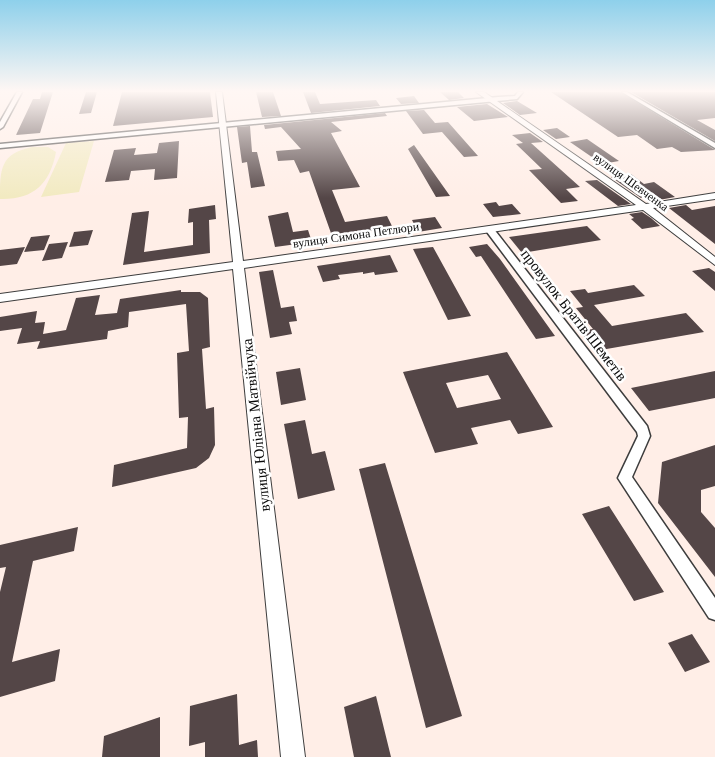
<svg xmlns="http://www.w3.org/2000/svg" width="715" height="757" font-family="Georgia,serif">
<rect width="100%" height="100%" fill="#ffeee7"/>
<path fill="#f2eac1" d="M 94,141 L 79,192 L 41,197 L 66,143 Z
M 32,147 L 48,147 L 56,152 C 50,184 33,200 0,199 C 0,169 0,154 32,147 Z"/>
<path fill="#544647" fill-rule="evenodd" d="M 42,92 L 53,92 L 40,133 L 16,135 L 33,99 L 40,99 Z
M 86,92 L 97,92 L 91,113 L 79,114 Z
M 122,92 L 210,92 L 213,117 L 113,126 Z
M 256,92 L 273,92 L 281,116 L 262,117 Z
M 303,92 L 315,92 L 320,104 L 376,100 L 380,106 L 311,113 Z
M 440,92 L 458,92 L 464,98 L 449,100 Z
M 551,92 L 620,92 L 715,150 L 681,152 L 672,147 L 657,149 L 637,135 L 618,137 Z
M 631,92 L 715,92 L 715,118 L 697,120 L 715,130 L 715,141 Z
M 414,96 L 419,103 L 401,104 L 396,98 Z
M 517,101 L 537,113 L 520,115 L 503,103 Z
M 487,104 L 508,117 L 474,121 L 457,107 Z
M 424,110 L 435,123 L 448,122 L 478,156 L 464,157 L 442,132 L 423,134 L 406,111 Z
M 385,113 L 387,116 L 331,122 L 342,131 L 331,133 L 360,187 L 332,190 L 345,222 L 387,216 L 393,228 L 332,236 L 309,171 L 300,173 L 294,160 L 278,161 L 276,151 L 301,149 L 281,127 L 265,129 L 264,125 Z
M 250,126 L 252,152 L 257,152 L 265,186 L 251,188 L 247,162 L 242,163 L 237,127 Z
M 557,128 L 570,137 L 556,139 L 543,130 Z
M 530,133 L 543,142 L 531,143 L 580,187 L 566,189 L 578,201 L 561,203 L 529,170 L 542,169 L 516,144 L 523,143 L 512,135 Z
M 587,139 L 619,161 L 602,164 L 570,142 Z
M 179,141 L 177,178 L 154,180 L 155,169 L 131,171 L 129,180 L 105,182 L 114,150 L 136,148 L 134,155 L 157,153 L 159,143 Z
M 414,145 L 450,196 L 436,197 L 408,149 Z
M 631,174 L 644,184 L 654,182 L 675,197 L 659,200 L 654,196 L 641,198 L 611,177 Z
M 597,180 L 631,204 L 618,206 L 585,181 Z
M 496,202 L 499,206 L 512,204 L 521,214 L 493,217 L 483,204 Z
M 215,205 L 216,219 L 209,220 L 210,253 L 123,265 L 132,213 L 149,211 L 144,252 L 193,245 L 193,222 L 188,223 L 189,209 Z
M 686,205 L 692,210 L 715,206 L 715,244 L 669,208 Z
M 288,212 L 293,232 L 308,230 L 312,242 L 275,247 L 268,216 Z
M 642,212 L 651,218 L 660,226 L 642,229 L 631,219 L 634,218 L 629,214 Z
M 435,217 L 442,228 L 418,232 L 412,220 Z
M 587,226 L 601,240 L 522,253 L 509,237 Z
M 93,230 L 88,245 L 69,247 L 74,232 Z
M 50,235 L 44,250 L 24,252 L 31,237 Z
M 68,242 L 62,258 L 42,261 L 49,244 Z
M 487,244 L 500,259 L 555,336 L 536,339 L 481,256 L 476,257 L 469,247 Z
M 25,247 L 17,264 L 0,266 L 0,250 Z
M 433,247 L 438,256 L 471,316 L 448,320 L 413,249 Z
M 390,255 L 398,272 L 375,275 L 374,272 L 363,274 L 363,272 L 338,275 L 340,279 L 323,282 L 317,266 Z
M 709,268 L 715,272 L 715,291 L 692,271 Z
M 273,270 L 281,308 L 294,306 L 297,321 L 289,322 L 292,334 L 270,338 L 259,272 Z
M 634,285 L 645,296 L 594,305 L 612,326 L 686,313 L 704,332 L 595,351 L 580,331 L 593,329 L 576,308 L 583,307 L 570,291 L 585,289 L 588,293 Z
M 181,290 L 181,292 L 200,292 L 208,298 L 210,347 L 202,349 L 206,409 L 214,407 L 215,445 L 209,458 L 196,468 L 112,487 L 114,465 L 187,448 L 188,417 L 179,418 L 177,353 L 189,351 L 186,304 L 129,312 L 128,327 L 108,331 L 107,339 L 37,349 L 40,341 L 17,344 L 22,328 L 0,331 L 0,317 L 37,311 L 35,323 L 45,322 L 43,334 L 66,330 L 76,298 L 100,295 L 95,315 L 117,313 L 120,299 Z
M 507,352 L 553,427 L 518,434 L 510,420 L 471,428 L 478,444 L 435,453 L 403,372 ZM 488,375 L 501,399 L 457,408 L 446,383 Z
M 300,368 L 306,400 L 281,405 L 276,372 Z
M 715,371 L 715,398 L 649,411 L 631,388 Z
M 305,420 L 312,454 L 325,451 L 335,490 L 298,499 L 284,424 Z
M 715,445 L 715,486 L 701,490 L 701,512 L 715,528 L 715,577 L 658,503 L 662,462 Z
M 385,463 L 462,716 L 426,728 L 359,469 Z
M 609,506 L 664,592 L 634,601 L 582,514 Z
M 78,527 L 74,551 L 33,561 L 12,662 L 60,649 L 55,681 L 0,697 L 0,592 L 6,567 L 0,568 L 0,545 Z
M 692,634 L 710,662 L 685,672 L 668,643 Z
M 237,694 L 239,745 L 257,740 L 258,757 L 205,757 L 205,742 L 189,746 L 190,706 Z
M 376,696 L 391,757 L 354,757 L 344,707 Z
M 160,717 L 160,757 L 102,757 L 104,736 Z"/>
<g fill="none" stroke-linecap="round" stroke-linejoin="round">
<defs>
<path id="minor" d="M 17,92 L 22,92 L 3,127 L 0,129 L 0,122 Z
M 518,92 L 523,92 L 517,99 L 0,148 L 0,144 L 498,97 L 515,96 Z
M 622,92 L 627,92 L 715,143 L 715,148 Z
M 487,228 L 493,228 L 647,426 L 650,436 L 632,477 L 715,598 L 715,620 L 709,618 L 618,478 L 638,436 L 637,432 L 487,232 Z"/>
<path id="tertiary" d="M 216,92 L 222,92 L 243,261 L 636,205 L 476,92 L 484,92 L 646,204 L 715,193 L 715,199 L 653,208 L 715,257 L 715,265 L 643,210 L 244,268 L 305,757 L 281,757 L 233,269 L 0,302 L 0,294 L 233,262 Z"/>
</defs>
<use href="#minor" stroke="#3d3d3d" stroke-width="3"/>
<use href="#tertiary" stroke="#3d3d3d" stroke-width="2"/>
<use href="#minor" fill="#fff" fill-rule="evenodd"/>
<use href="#tertiary" fill="#fff" fill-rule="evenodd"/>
</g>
<linearGradient id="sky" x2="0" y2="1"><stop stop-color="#8ed0eb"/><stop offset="0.46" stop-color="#fff7f4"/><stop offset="1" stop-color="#fff7f4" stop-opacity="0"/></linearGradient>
<rect width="715" height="198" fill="url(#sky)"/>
<g text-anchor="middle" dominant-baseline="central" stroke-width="5" stroke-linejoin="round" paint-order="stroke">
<g font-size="12" fill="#0a0a0a" stroke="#fff">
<text transform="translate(631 182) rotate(36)">вулиця Шевченка</text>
<text transform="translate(356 235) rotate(-8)">вулиця Симона Петлюри</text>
</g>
<g font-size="15" fill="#0a0a0a" stroke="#fff">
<text transform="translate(574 315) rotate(52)">провулок Братів Шеметів</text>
<text transform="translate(256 425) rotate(-96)">вулиця Юліана Матвійчука</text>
</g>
</g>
</svg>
